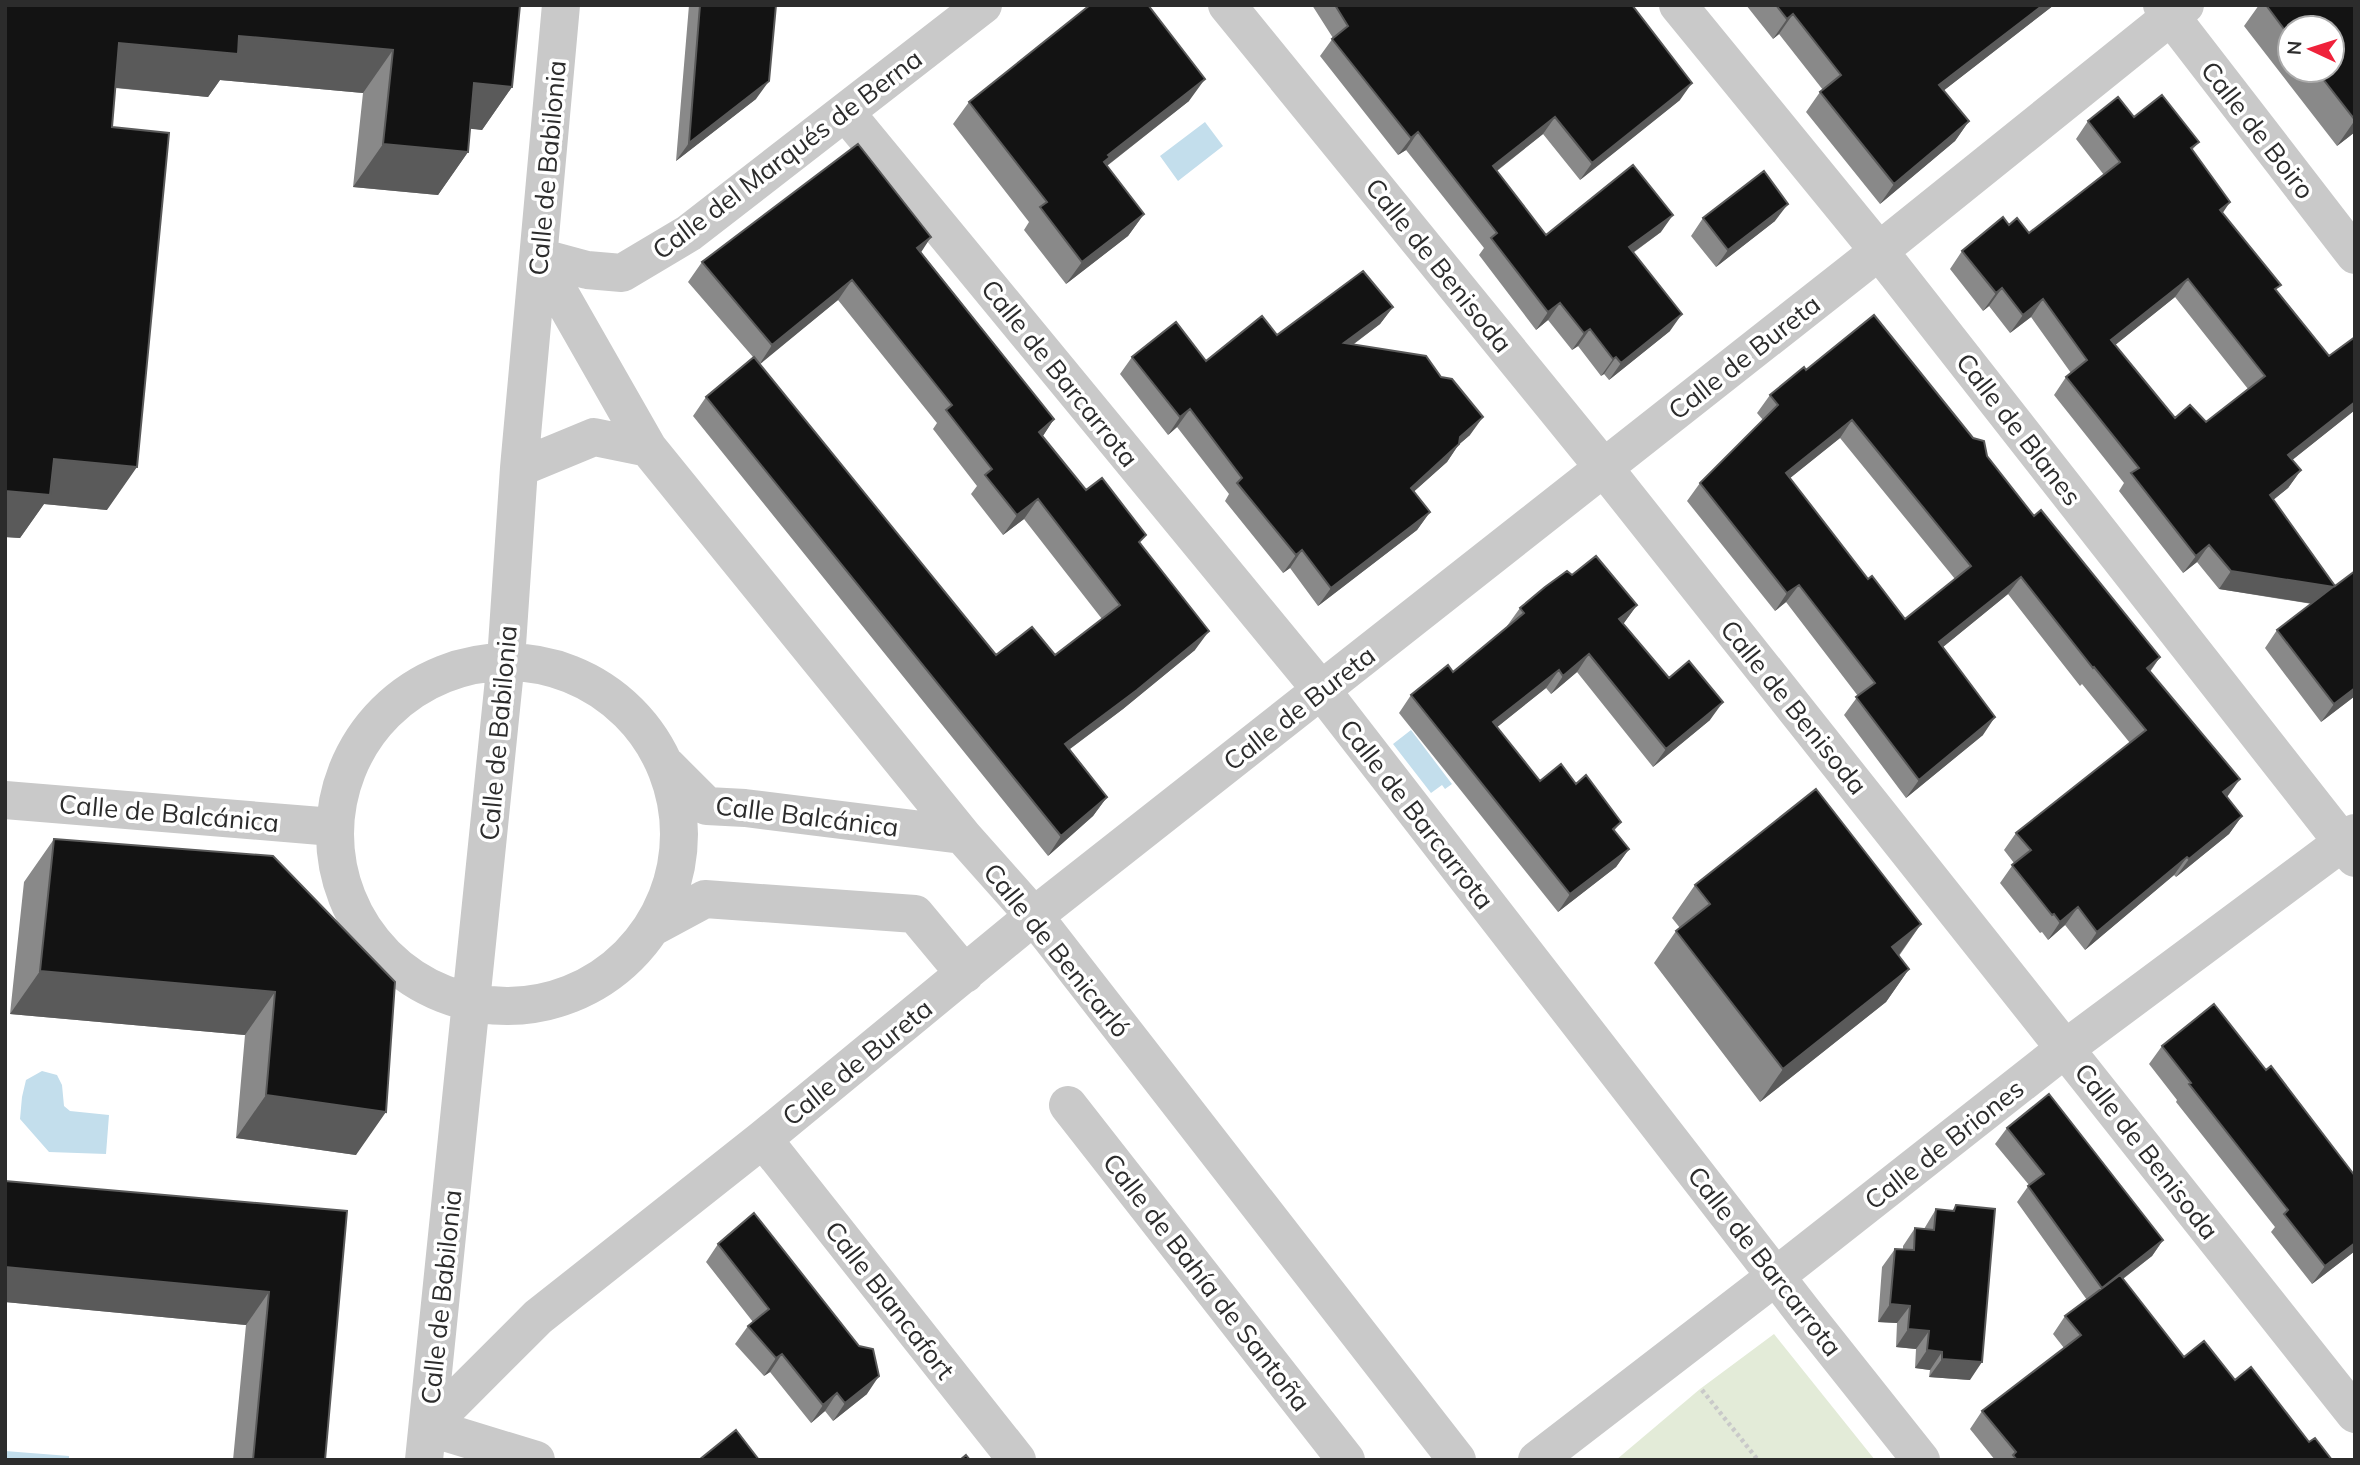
<svg xmlns="http://www.w3.org/2000/svg" width="2360" height="1465" font-family="Mulish,sans-serif">
<rect width="100%" height="100%" fill="#fff"/>
<path fill="#e3ebd8" d="M 1774,1334 L 1875,1460 L 1616,1460 L 1700,1389 Z"/>
<path fill="#c3deec" d="M 1205,122 L 1223,146 L 1178,181 L 1160,156 Z
M 1411,730 L 1452,784 L 1445,789 L 1442,785 L 1431,793 L 1393,744 Z
M 42,1071 L 57,1075 L 62,1085 L 64,1106 L 70,1111 L 109,1115 L 106,1154 L 49,1152 L 20,1119 L 22,1097 L 26,1080 Z
M 5,1451 L 69,1456 L 69,1460 L 5,1460 Z"/>
<g fill="none" stroke-linecap="round" stroke-linejoin="round">
<path stroke="#c9c9c9" stroke-width="4.5" stroke-dasharray="3.5 3.5" stroke-linecap="butt" d="M 1702,1390 L 1758,1460"/>
<path stroke="#c9c9c9" stroke-width="38" d="M 1227,5 L 1604,468 L 2355,1414
M 1678,5 L 1879,251 L 2355,858
M 2162,5 L 2355,255
M 846,113 L 1322,691 L 1804,1313 L 1921,1460
M 539,257 L 587,270 L 622,273 L 689,233 L 983,5
M 539,257 L 648,448
M 519,468 L 594,437 L 648,448 L 962,835 L 1034,916 L 1457,1460
M335 834a172 172 0 1 1 344 0a172 172 0 1 1-344 0Z
M 667,766 L 707,806 L 745,808 L 962,835
M 5,800 L 333,827
M 653,927 L 705,899 L 915,914 L 965,974
M 1068,1105 L 1346,1460
M 763,1139 L 1017,1460
M 424,1460 L 506,660 L 519,468 L 561,5
M 536,1460 L 428,1427 L 538,1317 L 763,1139 L 1034,916 L 1879,251 L 2185,5
M 1537,1460 L 1776,1276 L 2066,1048 L 2355,833"/>
</g>
<path fill="#898989" fill-rule="evenodd" d="M 5,5 L 520,5 L 512,87 L 482,130 L 470,128 L 468,152 L 438,195 L 353,187 L 363,93 L 220,80 L 208,97 L 115,88 L 112,127 L 107,510 L 44,504 L 20,538 L 5,537 Z
M 689,5 L 776,5 L 756,99 L 676,161 Z
M 1312,5 L 1632,5 L 1680,100 L 1580,180 L 1543,134 L 1497,171 L 1546,235 L 1661,232 L 1633,253 L 1670,331 L 1609,380 L 1604,374 L 1601,376 L 1578,346 L 1572,350 L 1548,320 L 1536,330 L 1479,255 L 1484,248 L 1406,150 L 1398,155 L 1320,56 L 1333,38 Z
M 1746,5 L 2054,5 L 1943,91 L 1969,121 L 1955,141 L 1880,204 L 1806,112 L 1820,92 L 1823,90 L 1779,34 L 1773,39 Z
M 2259,5 L 2355,5 L 2355,132 L 2337,146 L 2244,26 ZM 2290,28 L 2332,70 L 2290,70 Z
M 1189,101 L 1107,166 L 1144,214 L 1128,236 L 1066,284 L 1024,230 L 1029,222 L 953,124 L 969,102 Z
M 2134,117 L 2199,142 L 2192,150 L 2222,214 L 2277,291 L 2329,356 L 2355,337 L 2355,410 L 2292,460 L 2301,470 L 2288,488 L 2273,500 L 2335,586 L 2355,571 L 2355,696 L 2321,722 L 2265,648 L 2277,630 L 2312,604 L 2219,589 L 2197,562 L 2183,573 L 2119,491 L 2124,483 L 2054,395 L 2066,377 L 2071,373 L 2031,317 L 2010,333 L 1989,306 L 1983,311 L 1950,269 L 1962,251 L 2009,225 L 2029,233 L 2104,175 L 2076,139 L 2088,121 ZM 2175,297 L 2248,389 L 2206,422 L 2175,418 L 2115,345 Z
M 1703,218 L 1775,221 L 1716,267 L 1691,236 Z
M 921,252 L 1054,419 L 1042,437 L 1086,490 L 1141,543 L 1195,650 L 1123,709 L 1070,749 L 1107,797 L 1093,816 L 1048,856 L 693,416 L 706,397 L 753,357 L 688,282 L 702,262 ZM 838,300 L 937,423 L 933,429 L 977,486 L 971,494 L 1003,535 L 1024,519 L 1102,619 L 1055,655 L 996,655 L 759,364 Z
M 1393,307 L 1380,324 L 1354,344 L 1470,435 L 1459,444 L 1447,462 L 1414,491 L 1430,512 L 1417,530 L 1318,606 L 1290,568 L 1283,573 L 1225,501 L 1229,494 L 1177,427 L 1168,435 L 1120,374 L 1132,357 L 1206,361 L 1277,335 Z
M 1806,370 L 1987,456 L 2034,516 L 2160,657 L 2150,672 L 2227,797 L 2242,816 L 2229,834 L 2176,877 L 2174,875 L 2085,950 L 2065,925 L 2048,940 L 2042,932 L 2040,933 L 2000,883 L 2014,863 L 2004,850 L 2016,833 L 2130,743 L 2082,684 L 2080,686 L 2008,594 L 1943,647 L 1983,735 L 1906,798 L 1844,715 L 1858,696 L 1786,602 L 1775,611 L 1687,501 L 1700,483 L 1763,420 L 1757,413 L 1770,395 ZM 1840,438 L 1955,579 L 1905,619 L 1868,579 L 1790,478 Z
M 1572,575 L 1637,605 L 1623,624 L 1669,678 L 1710,720 L 1653,767 L 1577,672 L 1551,694 L 1546,688 L 1497,727 L 1540,781 L 1576,784 L 1621,822 L 1614,831 L 1629,849 L 1616,867 L 1558,912 L 1399,713 L 1411,695 L 1453,672 L 1508,627 L 1507,626 L 1520,608 Z
M 54,839 L 395,982 L 356,1155 L 236,1138 L 245,1035 L 10,1014 L 24,882 Z
M 1695,885 L 1921,924 L 1899,956 L 1909,969 L 1886,1002 L 1760,1102 L 1654,963 L 1676,931 L 1680,928 L 1672,918 Z
M 2162,1046 L 2266,1070 L 2355,1176 L 2355,1251 L 2312,1284 L 2271,1232 L 2275,1227 L 2176,1102 L 2177,1100 L 2149,1064 Z
M 2007,1128 L 2163,1240 L 2152,1256 L 2123,1279 L 2184,1357 L 2235,1380 L 2309,1442 L 2332,1460 L 1995,1460 L 1970,1429 L 1982,1411 L 2064,1348 L 2053,1334 L 2065,1316 L 2087,1300 L 2017,1202 L 2029,1185 L 1995,1144 Z
M 5,1181 L 347,1211 L 325,1460 L 233,1460 L 246,1325 L 5,1302 Z
M 1956,1205 L 1970,1380 L 1929,1377 L 1930,1370 L 1915,1368 L 1916,1349 L 1896,1347 L 1897,1323 L 1878,1322 L 1882,1267 L 1895,1249 L 1903,1249 L 1903,1246 L 1915,1228 L 1924,1229 L 1936,1209 L 1952,1211 Z
M 718,1244 L 867,1394 L 833,1421 L 825,1411 L 811,1423 L 770,1372 L 764,1376 L 735,1344 L 748,1326 L 753,1322 L 706,1262 Z"/>
<path fill="#5a5a5a" d="M 2043,5 L 2054,5 L 1925,105 L 1939,85 Z
M 1793,14 L 1779,34 L 1773,39 L 1787,19 Z
M 239,36 L 393,50 L 363,93 L 220,80 L 208,97 L 89,85 L 119,43 Z
M 1205,79 L 1189,101 L 1100,171 L 1094,180 L 1108,155 Z
M 769,81 L 756,99 L 676,161 L 689,143 Z
M 474,83 L 512,87 L 482,130 L 444,126 Z
M 1692,83 L 1680,100 L 1580,180 L 1592,163 Z
M 1555,117 L 1543,134 L 1481,183 L 1493,166 Z
M 2355,120 L 2355,132 L 2337,146 Z
M 1969,121 L 1955,141 L 1880,204 L 1894,184 Z
M 1418,132 L 1406,150 L 1398,155 L 1411,138 Z
M 383,144 L 468,152 L 438,195 L 353,187 Z
M 2230,202 L 2218,220 L 2220,210 Z
M 1788,204 L 1775,221 L 1716,267 L 1728,250 Z
M 1144,214 L 1128,236 L 1066,284 L 1082,262 Z
M 1673,215 L 1661,232 L 1617,264 L 1629,247 Z
M 931,237 L 918,257 L 917,248 Z
M 2188,279 L 2175,297 L 2099,358 L 2111,340 Z
M 852,280 L 838,300 L 759,365 L 772,345 Z
M 2002,288 L 1989,306 L 1983,311 L 1996,293 Z
M 2043,299 L 2031,317 L 2010,333 L 2023,315 Z
M 1560,303 L 1548,320 L 1536,330 L 1548,312 Z
M 1393,307 L 1380,324 L 1332,360 L 1344,343 Z
M 1682,314 L 1670,331 L 1609,380 L 1621,363 Z
M 1590,329 L 1578,346 L 1572,350 L 1584,333 Z
M 1616,357 L 1604,374 L 1601,376 L 1613,359 Z
M 2355,402 L 2355,410 L 2276,473 L 2288,455 Z
M 1190,409 L 1177,427 L 1168,435 L 1180,417 Z
M 1483,417 L 1470,435 L 1447,455 L 1460,437 Z
M 1054,419 L 1041,439 L 1039,432 Z
M 1852,420 L 1840,438 L 1774,491 L 1786,473 Z
M 1459,444 L 1447,462 L 1399,505 L 1411,488 Z
M 54,459 L 137,467 L 107,510 L 44,504 L 20,538 L 5,537 L 5,491 Z
M 2301,470 L 2288,488 L 2257,513 L 2270,495 Z
M 1038,499 L 1024,519 L 1003,535 L 1017,515 Z
M 1430,512 L 1417,530 L 1318,606 L 1331,588 Z
M 2209,545 L 2197,562 L 2183,573 L 2196,556 Z
M 1302,550 L 1290,568 L 1283,573 L 1296,555 Z
M 2231,571 L 2333,587 L 2321,605 L 2219,589 Z
M 2021,577 L 2008,594 L 1927,660 L 1939,642 Z
M 1799,585 L 1786,602 L 1775,611 L 1787,593 Z
M 1637,605 L 1624,623 L 1607,637 L 1619,619 Z
M 1209,631 L 1195,650 L 1123,709 L 1051,763 L 1065,744 Z
M 1589,654 L 1577,672 L 1551,694 L 1563,676 Z
M 2160,657 L 2147,675 L 2147,668 Z
M 1559,670 L 1546,688 L 1481,740 L 1493,722 Z
M 2355,688 L 2355,696 L 2321,722 L 2334,704 Z
M 1723,702 L 1710,720 L 1653,767 L 1666,749 Z
M 1995,717 L 1983,735 L 1906,798 L 1919,780 Z
M 2240,779 L 2227,797 L 2223,792 Z
M 1107,797 L 1093,816 L 1048,856 L 1061,836 Z
M 2242,816 L 2229,834 L 2176,877 L 2189,859 Z
M 1629,849 L 1616,867 L 1558,912 L 1570,894 Z
M 2187,857 L 2174,875 L 2085,950 L 2097,932 Z
M 2078,907 L 2065,925 L 2048,940 L 2060,922 Z
M 1921,924 L 1898,956 L 1892,947 Z
M 1909,969 L 1886,1002 L 1760,1102 L 1783,1069 Z
M 40,971 L 275,992 L 245,1035 L 10,1014 Z
M 266,1095 L 386,1112 L 356,1155 L 236,1138 Z
M 2163,1240 L 2152,1256 L 2090,1304 L 2102,1288 Z
M 2355,1243 L 2355,1251 L 2312,1284 L 2325,1266 Z
M 5,1267 L 269,1292 L 246,1325 L 5,1302 Z
M 1890,1304 L 1910,1306 L 1897,1323 L 1878,1322 Z
M 1908,1329 L 1929,1331 L 1916,1349 L 1896,1347 Z
M 1927,1350 L 1942,1352 L 1930,1370 L 1915,1368 Z
M 782,1354 L 770,1372 L 764,1376 L 776,1358 Z
M 1942,1359 L 1982,1362 L 1970,1380 L 1929,1377 Z
M 879,1376 L 867,1394 L 833,1421 L 845,1403 Z
M 837,1393 L 825,1411 L 811,1423 L 823,1405 Z"/>
<path fill="#131313" stroke="#5a5a5a" stroke-width="2" fill-rule="evenodd" d="M 5,5 L 520,5 L 512,87 L 474,83 L 468,152 L 383,144 L 393,50 L 239,36 L 238,54 L 119,43 L 112,127 L 169,133 L 137,467 L 54,459 L 50,495 L 5,491 Z
M 700,5 L 776,5 L 769,81 L 689,143 Z
M 1090,5 L 1148,5 L 1205,79 L 1108,155 L 1110,157 L 1104,162 L 1144,214 L 1082,262 L 1040,207 L 1047,202 L 969,102 Z
M 1335,5 L 1632,5 L 1692,83 L 1592,163 L 1555,117 L 1493,166 L 1546,235 L 1633,165 L 1673,215 L 1629,247 L 1682,314 L 1621,363 L 1616,357 L 1613,359 L 1590,329 L 1584,333 L 1560,303 L 1548,312 L 1491,238 L 1497,233 L 1418,132 L 1411,138 L 1332,39 L 1348,26 Z
M 1776,5 L 2043,5 L 1939,85 L 1969,121 L 1894,184 L 1820,92 L 1841,75 L 1793,14 L 1787,19 Z
M 2266,5 L 2355,5 L 2355,120 L 2316,70 L 2332,70 L 2332,28 L 2290,28 L 2290,37 Z
M 2162,95 L 2199,142 L 2191,148 L 2230,202 L 2220,210 L 2281,285 L 2275,289 L 2329,356 L 2355,337 L 2355,402 L 2288,455 L 2301,470 L 2270,495 L 2335,586 L 2355,571 L 2355,688 L 2334,704 L 2277,630 L 2333,587 L 2231,571 L 2209,545 L 2196,556 L 2131,473 L 2139,468 L 2066,377 L 2087,360 L 2043,299 L 2023,315 L 2002,288 L 1996,293 L 1962,251 L 2003,217 L 2009,225 L 2017,218 L 2029,233 L 2120,162 L 2088,121 L 2118,97 L 2134,117 ZM 2188,279 L 2265,376 L 2206,422 L 2190,405 L 2175,418 L 2111,340 Z
M 858,144 L 931,237 L 917,248 L 1054,419 L 1039,432 L 1086,490 L 1102,478 L 1146,535 L 1139,542 L 1209,631 L 1137,690 L 1065,744 L 1107,797 L 1061,836 L 706,397 L 754,357 L 996,655 L 1032,627 L 1055,655 L 1120,605 L 1038,499 L 1017,515 L 985,475 L 992,469 L 946,410 L 952,405 L 852,280 L 772,345 L 702,262 Z
M 1764,171 L 1788,204 L 1728,250 L 1703,218 Z
M 1363,271 L 1393,307 L 1344,343 L 1426,356 L 1441,377 L 1452,379 L 1483,417 L 1460,437 L 1459,444 L 1411,488 L 1430,512 L 1331,588 L 1302,550 L 1296,555 L 1237,483 L 1242,478 L 1190,409 L 1180,417 L 1132,357 L 1176,322 L 1206,361 L 1262,316 L 1277,335 Z
M 1874,315 L 1973,438 L 1984,441 L 1987,456 L 2034,516 L 2041,510 L 2160,657 L 2147,668 L 2240,779 L 2223,792 L 2242,816 L 2189,859 L 2187,857 L 2097,932 L 2078,907 L 2060,922 L 2054,914 L 2052,915 L 2012,865 L 2031,850 L 2016,833 L 2146,730 L 2094,667 L 2093,668 L 2021,577 L 1939,642 L 1995,717 L 1919,780 L 1856,697 L 1875,683 L 1799,585 L 1787,593 L 1700,483 L 1778,405 L 1770,395 L 1804,367 L 1806,370 ZM 1852,420 L 1971,566 L 1905,619 L 1872,576 L 1868,579 L 1786,473 Z
M 1596,556 L 1637,605 L 1619,619 L 1669,678 L 1689,661 L 1723,702 L 1666,749 L 1589,654 L 1563,676 L 1559,670 L 1493,722 L 1540,781 L 1561,764 L 1576,784 L 1586,775 L 1621,822 L 1613,829 L 1629,849 L 1570,894 L 1411,695 L 1448,665 L 1453,672 L 1524,613 L 1520,608 L 1545,587 L 1567,571 L 1572,575 Z
M 1816,789 L 1921,924 L 1892,947 L 1909,969 L 1783,1069 L 1676,931 L 1710,904 L 1695,885 Z
M 54,839 L 273,856 L 395,982 L 386,1112 L 266,1095 L 275,992 L 40,971 Z
M 2214,1004 L 2266,1070 L 2271,1066 L 2355,1176 L 2355,1243 L 2325,1266 L 2284,1214 L 2288,1210 L 2189,1084 L 2191,1083 L 2162,1046 Z
M 2049,1094 L 2163,1240 L 2102,1288 L 2028,1186 L 2044,1174 L 2007,1128 Z
M 5,1181 L 347,1211 L 325,1460 L 253,1460 L 269,1292 L 5,1267 Z
M 1956,1205 L 1995,1209 L 1982,1362 L 1942,1359 L 1942,1352 L 1927,1350 L 1929,1331 L 1908,1329 L 1910,1306 L 1890,1304 L 1895,1249 L 1914,1250 L 1915,1228 L 1934,1230 L 1936,1209 L 1954,1211 Z
M 754,1213 L 859,1346 L 873,1349 L 879,1376 L 845,1403 L 837,1393 L 823,1405 L 782,1354 L 776,1358 L 748,1326 L 769,1309 L 718,1244 Z
M 2120,1275 L 2184,1357 L 2204,1341 L 2235,1380 L 2251,1367 L 2309,1442 L 2315,1438 L 2332,1460 L 2017,1460 L 2013,1455 L 2016,1452 L 1982,1411 L 2081,1335 L 2065,1316 Z
M 736,1430 L 759,1460 L 699,1460 Z
M 966,1455 L 970,1460 L 960,1460 Z"/>
<g text-anchor="middle" dominant-baseline="central" stroke-width="7" stroke-linejoin="round" paint-order="stroke">
<g font-size="26" fill="#2c2c2c" stroke="#fff">
<text transform="translate(2258 130) rotate(52)">Calle de Boiro</text>
<text transform="translate(787 154) rotate(-37)">Calle del Marqués de Berna</text>
<text transform="translate(547 168) rotate(-85)">Calle de Babilonia</text>
<text transform="translate(1439 265) rotate(51)">Calle de Benisoda</text>
<text transform="translate(1744 357) rotate(-38)">Calle de Bureta</text>
<text transform="translate(1060 373) rotate(51)">Calle de Barcarrota</text>
<text transform="translate(2019 429) rotate(52)">Calle de Blanes</text>
<text transform="translate(1794 707) rotate(51)">Calle de Benisoda</text>
<text transform="translate(1299 708) rotate(-38)">Calle de Bureta</text>
<text transform="translate(498 733) rotate(-85)">Calle de Babilonia</text>
<text transform="translate(169 813) rotate(5)">Calle de Balcánica</text>
<text transform="translate(1417 814) rotate(52)">Calle de Barcarrota</text>
<text transform="translate(807 816) rotate(7)">Calle Balcánica</text>
<text transform="translate(1057 950) rotate(51)">Calle de Benicarló</text>
<text transform="translate(857 1062) rotate(-39)">Calle de Bureta</text>
<text transform="translate(1944 1144) rotate(-38)">Calle de Briones</text>
<text transform="translate(2147 1151) rotate(52)">Calle de Benisoda</text>
<text transform="translate(1765 1261) rotate(52)">Calle de Barcarrota</text>
<text transform="translate(1207 1282) rotate(52)">Calle de Bahía de Santoña</text>
<text transform="translate(441 1297) rotate(-84)">Calle de Babilonia</text>
<text transform="translate(890 1300) rotate(52)">Calle Blancafort</text>
</g>
</g>
<rect width="2360" height="1465" fill="none" stroke="#2c2c2c" stroke-width="14"/>
<g transform="translate(2311 49) rotate(274)"><circle r="33" fill="#ffffff" stroke="#ababab" stroke-width="2"/>
<path d="M0-5L12 26L0 18L-12 26Z" fill="#ef223b"/>
<text y="-10" font-size="19" font-weight="bold" text-anchor="middle" fill="#2c2c2c">N</text>
</g>
</svg>
